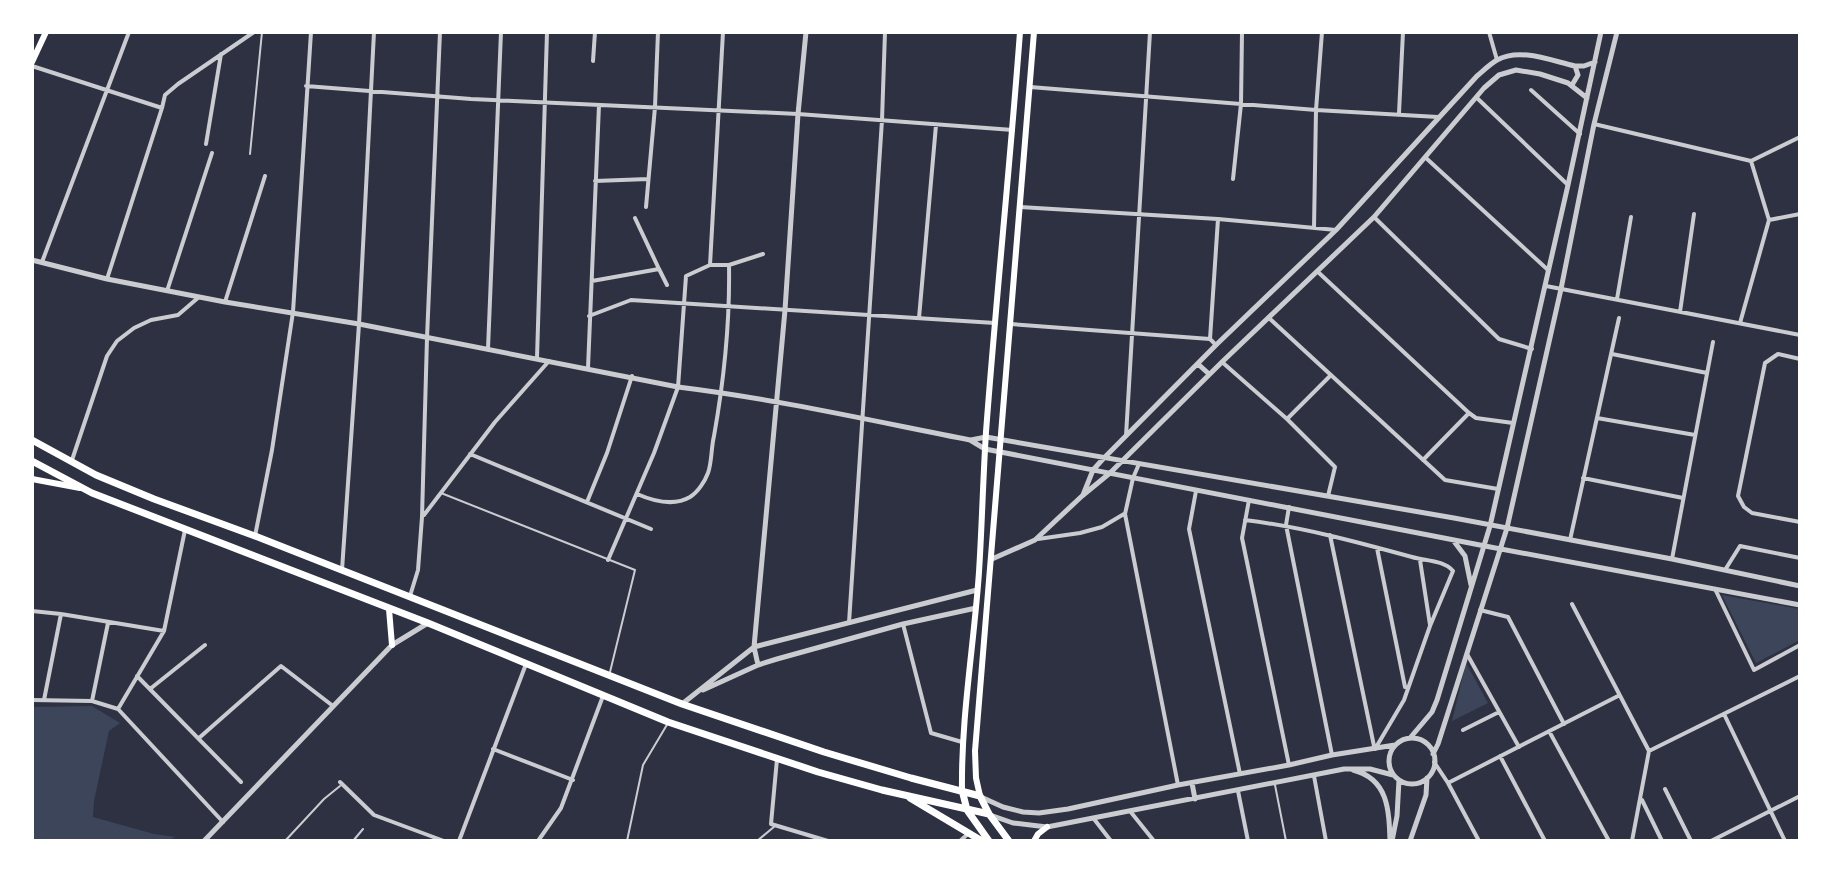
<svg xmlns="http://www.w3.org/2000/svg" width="1832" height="873" font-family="'Source Sans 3',sans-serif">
<rect width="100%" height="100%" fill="#2d3142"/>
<path fill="#3c4559" d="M 1722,595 L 1800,609 L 1800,640 L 1756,663 Z
M 1466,663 L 1488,703 L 1452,721 Z
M 92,706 L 120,723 L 109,731 L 94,801 L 93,817 L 154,834 L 176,837 L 165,841 L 32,841 L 32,707 Z"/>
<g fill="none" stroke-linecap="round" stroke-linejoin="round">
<path stroke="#caccd0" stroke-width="2" d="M 250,154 L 262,32
M 441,493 L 635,570 L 610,672
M 1275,785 L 1286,841
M 285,841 L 324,799 L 340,786
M 353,841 L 363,829
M 627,841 L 643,765 L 668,723
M 757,841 L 775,826"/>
<path stroke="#caccd0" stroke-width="4" d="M 723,32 L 710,265 L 729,265 L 763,254
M 1489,32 L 1497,60
M 593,61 L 595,32
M 32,66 L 162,108 L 165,95 L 178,84 L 254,32
M 306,86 L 471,99 L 798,114 L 1013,130
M 1030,87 L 1316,110 L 1438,117
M 1531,90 L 1580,134
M 1477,98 L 1568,185
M 1399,113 L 1403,32
M 1594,124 L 1751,161 L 1800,137
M 206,144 L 221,54
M 1426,158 L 1548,270
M 1233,179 L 1241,104 L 1242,32
M 595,181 L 648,179
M 646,207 L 655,107 L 658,32
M 1020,207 L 1218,219 L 1336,230
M 1374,217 L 1499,339 L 1532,349
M 635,218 L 659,269
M 1769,220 L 1800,214
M 1314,228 L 1316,110 L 1322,32
M 42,262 L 129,32
M 1318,272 L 1469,413 L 1476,418 L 1513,423
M 107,279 L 162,108
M 592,281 L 659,269 L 667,285
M 1546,286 L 1800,335
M 167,291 L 212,153
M 1617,299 L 1631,217
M 225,302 L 265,176
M 1680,312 L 1694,214
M 589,316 L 631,300 L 995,323
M 919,318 L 936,125
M 1269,318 L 1445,480 L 1498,489
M 1740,323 L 1769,220 L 1751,161
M 1010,324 L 1210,339 L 1216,345
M 1210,339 L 1218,219
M 488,349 L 501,32
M 1612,354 L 1707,373
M 537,358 L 547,32
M 1800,359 L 1778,354 L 1765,363 L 1738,496 L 1744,507 L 1752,513 L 1800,522
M 1222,362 L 1287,419 L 1331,375
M 588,368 L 599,105
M 1597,418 L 1695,435
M 1287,419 L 1335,467 L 1328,496
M 1126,436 L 1150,32
M 470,454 L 651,529
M 72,460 L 107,356 L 117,341 L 134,328 L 151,320 L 178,315 L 199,297
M 1423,460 L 1469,413
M 1139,464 L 1133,478 L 1125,514 L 1178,785
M 1583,478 L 1683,498
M 1196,491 L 1189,529 L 1240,774
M 637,494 C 653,501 673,507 690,497 C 698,492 705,481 708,473 C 712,462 711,448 714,436 C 724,380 730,323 729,265
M 1249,500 L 1242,538 L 1289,765
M 587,502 L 607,453 L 632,376
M 1289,507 L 1286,525 L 1332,755
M 424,515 L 495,422 L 549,361
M 1245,520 C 1302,527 1357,542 1412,557 C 1425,561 1444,560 1453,571 L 1430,626 L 1404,700 L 1375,749
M 1330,535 L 1374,746
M 255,536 L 272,450 L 293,312 L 311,32
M 1038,539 L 1080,533 L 1102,527 L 1124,514
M 1570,540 L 1619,318
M 1377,548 L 1405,687
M 1672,559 L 1713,342
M 608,560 L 654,453 L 678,387 L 686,276 L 710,265
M 1420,560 L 1430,625
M 342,570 L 359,324 L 374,32
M 1725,570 L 1740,546 L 1800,558
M 1715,589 L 1754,670 L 1800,645
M 410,596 L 418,570 L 422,517 L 427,338 L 440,32
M 1572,604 L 1649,751
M 1480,610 L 1508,617 L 1564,724
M 32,611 L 61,614 L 164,631
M 849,623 L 882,120 L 885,32
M 903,624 L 931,733 L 962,742
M 1467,654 L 1519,747
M 137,676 L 241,782
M 150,689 L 205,645
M 32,700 L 92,701 L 118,709 L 223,822
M 44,700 L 61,614
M 92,701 L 108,623
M 118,709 L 164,631 L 185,530
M 1724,714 L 1785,841
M 1463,730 L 1499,712
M 1549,731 L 1609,841
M 199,738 L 281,666 L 333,706
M 493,749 L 573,780
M 1649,751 L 1800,676
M 1500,756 L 1545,841
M 777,759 L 771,824 L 828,841
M 1434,762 L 1448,783 L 1479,841
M 1314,776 L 1326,841
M 340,782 L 374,815 L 444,841
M 1448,783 L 1618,696
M 1665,789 L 1691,841
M 1238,791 L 1248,841
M 1642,800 L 1662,841
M 1130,811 L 1154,841
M 1094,819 L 1111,841
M 459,841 L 526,664
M 538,841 L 561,808 L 603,696
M 960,841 L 969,833
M 1632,841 L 1649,751
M 1711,841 L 1800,796"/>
<path stroke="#caccd0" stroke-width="5" d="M 1572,85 L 1578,75 L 1575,66
M 32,260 L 107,279 L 225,302 L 359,324 L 678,387 C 776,399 873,421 970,440 L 985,449 L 1485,546 L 1800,605
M 1198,364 L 1209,374
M 971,440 L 986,437 L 1454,518 L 1672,559 L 1800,586
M 1083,495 L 1093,470 L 1103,459 L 1216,345 L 1336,230 L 1477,76 C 1483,71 1490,64 1497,60 C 1520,47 1552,61 1575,66 L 1584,66 L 1595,62
M 1453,540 L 1465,556 L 1471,585
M 992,559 L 1035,540 L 1082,496 L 1110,473 L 1222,362 L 1374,217 L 1484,88 L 1499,75 L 1516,70 L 1540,74 L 1568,83 L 1587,98
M 758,665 L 754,647 L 785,310 L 798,114 L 806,32
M 703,690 L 758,665 L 777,659 L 903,624 L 976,608
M 682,704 L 754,647 L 977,590
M 1410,738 L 1432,712 L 1437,700 L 1490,526 L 1568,185 L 1601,32
M1389 761a23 23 0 1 1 46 0a23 23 0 1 1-46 0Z
M 1433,754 L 1438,744 L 1507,528 L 1561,289 L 1594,124 L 1617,32
M 1353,770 C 1388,779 1389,809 1390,841
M 1192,783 L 1195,799
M 981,797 L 1003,807 L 1023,812 L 1039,813 L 1068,809 L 1178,785 L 1289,765 L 1332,755 L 1395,745
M 990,815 L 1013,823 L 1047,827 L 1344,769 L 1370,769 L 1393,775
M 204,841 L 392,645 L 428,623
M 1392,841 L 1397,816 L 1399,780
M 1410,841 L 1426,795 L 1427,778"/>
<path stroke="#fff" stroke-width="6" d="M 32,62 L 46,32
M 32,479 L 80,488
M 389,609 L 392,645
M 962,790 C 961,717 974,645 979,572 C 982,525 983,479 986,432 C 996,299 1010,165 1020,32
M 980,796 L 976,778 L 975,751 L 1034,32
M 1034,841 L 1038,834 L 1047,827"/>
<path stroke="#fff" stroke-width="7" d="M 32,440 L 96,475 L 154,499 L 255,536 L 682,704 L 824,752 L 911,778 L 980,796 L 989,814 L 1009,841
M 32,461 L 92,493 L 428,623 L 668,722 L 818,772 L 882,790 L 989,814
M 962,790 L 967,810 L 989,841
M 910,798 L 982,841"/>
</g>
<rect width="1832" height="873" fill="none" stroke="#ffffff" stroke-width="68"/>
</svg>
